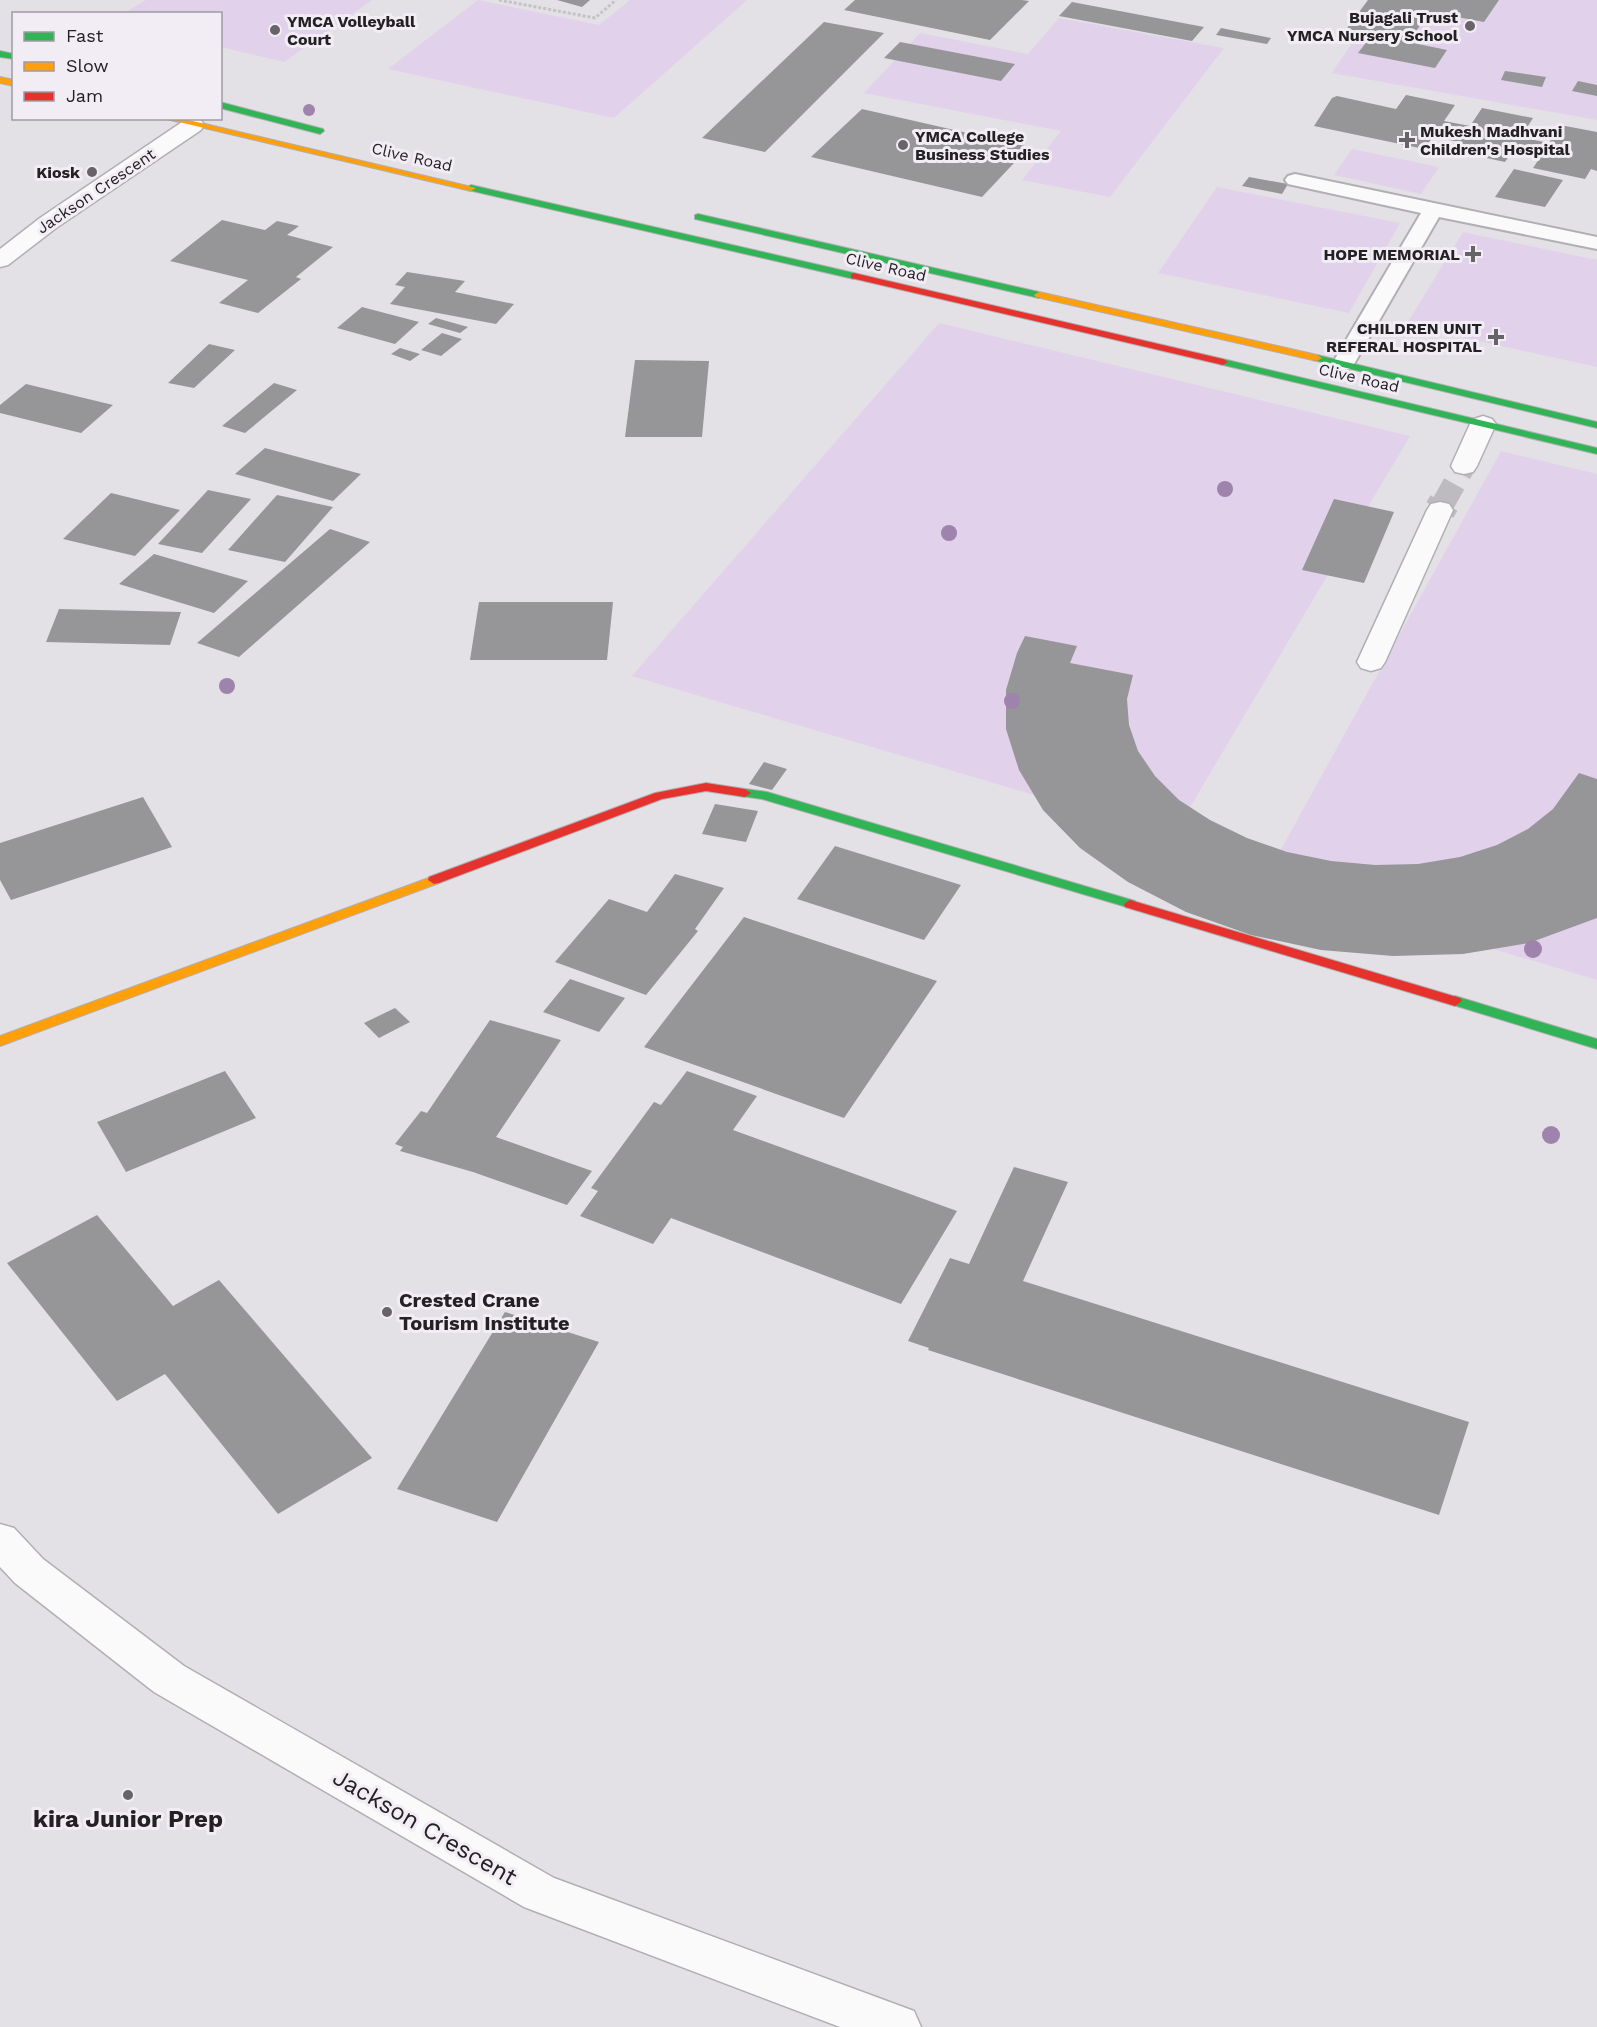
<svg xmlns="http://www.w3.org/2000/svg" width="1597" height="2027" font-family="'Work Sans',sans-serif">
<rect width="100%" height="100%" fill="#e4e1e6"/>
<path fill="#e1d1ea" d="M 146,0 L 372,0 L 284,62 L 221,47 L 220,14 L 124,13 Z
M 478,0 L 599,25 L 630,0 L 747,0 L 614,118 L 388,69 Z
M 1380,0 L 1597,0 L 1597,120 L 1332,73 Z
M 1059,18 L 1224,48 L 1110,197 L 1022,180 L 1061,131 L 864,93 L 920,33 L 1028,54 Z
M 1352,149 L 1439,167 L 1421,194 L 1334,175 Z
M 1217,187 L 1400,223 L 1349,313 L 1158,273 Z
M 1463,232 L 1597,260 L 1597,367 L 1406,325 Z
M 939,323 L 1410,436 L 1173,836 L 632,676 Z
M 1501,451 L 1597,474 L 1597,980 L 1264,880 Z"/>
<path fill="#969598" d="M 557,0 L 590,0 L 582,7 Z
M 855,0 L 1022,0 L 1029,1 L 990,40 L 844,10 Z
M 1368,0 L 1499,0 L 1484,22 L 1430,12 L 1408,42 L 1447,50 L 1435,68 L 1358,53 L 1365,44 L 1339,39 Z
M 1072,2 L 1204,27 L 1192,41 L 1059,16 Z
M 824,22 L 884,33 L 765,152 L 702,138 Z
M 1221,28 L 1271,38 L 1267,44 L 1216,35 Z
M 900,42 L 1015,64 L 1001,81 L 884,58 Z
M 1505,71 L 1546,77 L 1542,87 L 1501,80 Z
M 1578,81 L 1597,85 L 1597,96 L 1572,91 Z
M 1406,95 L 1455,105 L 1444,121 L 1470,126 L 1482,108 L 1533,118 L 1521,137 L 1549,143 L 1560,125 L 1597,132 L 1597,171 L 1591,169 L 1585,179 L 1533,168 L 1539,159 L 1511,153 L 1505,162 L 1454,151 L 1460,142 L 1433,137 L 1424,149 L 1314,126 L 1332,98 L 1337,96 L 1396,109 Z
M 862,109 L 1029,147 L 982,197 L 811,157 Z
M 1514,169 L 1563,180 L 1545,207 L 1495,197 Z
M 1249,177 L 1288,184 L 1282,194 L 1242,186 Z
M 222,220 L 265,230 L 277,221 L 299,226 L 287,235 L 333,247 L 296,277 L 301,279 L 258,313 L 219,303 L 248,280 L 170,261 Z
M 407,272 L 465,281 L 455,292 L 514,304 L 496,324 L 390,304 L 405,287 L 395,285 Z
M 362,307 L 419,322 L 395,344 L 337,328 Z
M 436,318 L 468,327 L 460,333 L 428,324 Z
M 442,333 L 462,339 L 441,356 L 421,350 Z
M 209,344 L 235,350 L 194,388 L 168,383 Z
M 400,348 L 420,354 L 410,361 L 391,354 Z
M 635,360 L 709,361 L 702,437 L 625,437 Z
M 274,383 L 297,390 L 245,433 L 222,426 Z
M 26,384 L 113,405 L 81,433 L 0,413 L 0,405 Z
M 265,448 L 361,474 L 333,501 L 235,474 Z
M 208,490 L 251,499 L 202,553 L 158,544 Z
M 111,493 L 180,510 L 135,556 L 63,539 Z
M 277,495 L 333,507 L 285,562 L 228,550 Z
M 1334,499 L 1394,512 L 1364,583 L 1302,570 Z
M 330,529 L 370,542 L 239,657 L 197,643 Z
M 154,554 L 248,581 L 214,613 L 119,584 Z
M 479,602 L 613,602 L 607,660 L 470,660 Z
M 59,609 L 181,612 L 170,645 L 46,642 Z
M 1025,636 L 1077,646 L 1070,663 L 1133,675 L 1127,699 L 1129,725 L 1138,751 L 1155,776 L 1179,800 L 1210,820 L 1247,838 L 1287,852 L 1331,861 L 1375,865 L 1418,864 L 1460,857 L 1497,845 L 1528,829 L 1553,809 L 1579,773 L 1597,779 L 1597,918 L 1529,943 L 1463,954 L 1393,956 L 1321,950 L 1251,935 L 1186,912 L 1128,882 L 1080,848 L 1043,810 L 1019,770 L 1006,729 L 1006,690 L 1017,653 Z
M 764,762 L 787,769 L 772,790 L 749,784 Z
M 143,797 L 172,847 L 11,900 L 0,880 L 0,843 Z
M 715,804 L 758,811 L 746,842 L 702,834 Z
M 835,846 L 961,885 L 924,940 L 797,899 Z
M 675,874 L 724,888 L 695,929 L 698,931 L 646,995 L 555,962 L 609,899 L 647,912 Z
M 744,917 L 937,981 L 844,1118 L 644,1047 Z
M 570,979 L 625,998 L 599,1032 L 543,1012 Z
M 395,1008 L 410,1022 L 379,1038 L 364,1023 Z
M 490,1020 L 561,1040 L 496,1137 L 592,1171 L 567,1205 L 473,1172 L 400,1151 L 403,1147 L 395,1144 L 421,1111 L 427,1113 Z
M 225,1071 L 256,1118 L 126,1172 L 97,1122 Z
M 687,1071 L 757,1096 L 733,1130 L 957,1211 L 901,1304 L 671,1218 L 653,1244 L 580,1216 L 598,1191 L 591,1188 L 654,1102 L 661,1105 Z
M 1014,1167 L 1068,1182 L 1023,1281 L 1469,1422 L 1439,1515 L 928,1350 L 929,1348 L 908,1341 L 950,1258 L 969,1264 Z
M 97,1215 L 173,1306 L 219,1280 L 372,1458 L 278,1514 L 165,1374 L 117,1401 L 7,1263 Z
M 505,1312 L 599,1342 L 497,1522 L 397,1489 Z"/>
<g fill="none" stroke-linecap="round" stroke-linejoin="round">
<path stroke="#bdbbbf" stroke-width="23" stroke-dasharray="23 12" stroke-linecap="butt" d="M 1443,504 L 1464,466"/>
<path stroke="#bdbbbf" stroke-width="31" stroke-dasharray="31 15" stroke-linecap="butt" d="M 1440,510 L 1444,503"/>
<defs>
<path id="lane" d="M 1295,174 L 1597,237 L 1597,249 L 1439,217 L 1354,364 L 1351,369 L 1343,370 L 1335,369 L 1332,364 L 1421,213 L 1288,184 L 1285,180 L 1288,176 Z"/>
<path id="street" d="M 193,118 L 201,120 L 204,125 L 201,130 L 56,228 L 8,265 L 0,267 L 0,249 L 40,218 L 185,120 Z
M 1483,416 L 1492,419 L 1496,424 L 1477,466 L 1473,472 L 1464,474 L 1455,472 L 1451,466 L 1470,424 L 1474,419 Z
M 1440,502 L 1449,504 L 1453,510 L 1385,662 L 1381,668 L 1371,671 L 1361,668 L 1357,662 L 1427,510 L 1431,504 Z
M 0,1524 L 14,1528 L 43,1559 L 184,1666 L 554,1878 L 914,2011 L 921,2027 L 840,2027 L 524,1907 L 154,1692 L 15,1583 L 0,1567 Z"/>
<path id="fast" d="M 0,51 L 14,54 L 14,59 L 0,57 Z
M 220,102 L 323,129 L 324,131 L 320,134 L 220,108 Z
M 471,185 L 854,273 L 859,276 L 854,279 L 468,190 L 466,188 Z
M 698,214 L 1039,292 L 1044,295 L 1039,298 L 695,219 L 695,215 Z
M 1317,355 L 1597,422 L 1597,428 L 1313,360 L 1313,356 Z
M 1223,359 L 1597,448 L 1597,454 L 1219,364 L 1218,362 Z
M 745,789 L 767,792 L 1135,901 L 1136,904 L 1130,908 L 762,799 L 741,796 L 739,793 L 741,790 Z
M 1455,996 L 1597,1039 L 1597,1049 L 1450,1004 L 1448,1001 Z"/>
<path id="slow" d="M 0,77 L 14,80 L 14,86 L 0,83 Z
M 162,118 L 180,118 L 476,188 L 471,191 Z
M 1039,292 L 1317,355 L 1322,358 L 1317,361 L 1036,297 L 1034,295 Z
M 434,876 L 440,880 L 439,883 L 0,1046 L 0,1036 Z"/>
<path id="jam" d="M 854,273 L 1223,359 L 1228,362 L 1223,365 L 851,278 L 851,274 Z
M 706,783 L 745,789 L 751,793 L 745,797 L 706,791 L 662,799 L 439,883 L 434,884 L 428,880 L 429,877 L 655,793 Z
M 1130,900 L 1460,998 L 1462,1001 L 1455,1006 L 1125,907 L 1124,904 Z"/>
</defs>
<use href="#lane" stroke="#b1afb3" stroke-width="4"/>
<use href="#street" stroke="#b1afb3" stroke-width="3"/>
<use href="#fast" stroke="#b1afb3" stroke-width="2"/>
<use href="#slow" stroke="#b1afb3" stroke-width="2"/>
<use href="#jam" stroke="#b1afb3" stroke-width="2"/>
<path stroke="#c3c2c4" stroke-width="3" stroke-dasharray="3 2" stroke-linecap="butt" d="M 499,0 L 595,18 L 616,0"/>
<use href="#lane" fill="#fbfafb" fill-rule="evenodd"/>
<use href="#street" fill="#fbfafb" fill-rule="evenodd"/>
<use href="#fast" fill="#30b455" fill-rule="evenodd"/>
<use href="#slow" fill="#ff9f0a" fill-rule="evenodd"/>
<use href="#jam" fill="#e5322d" fill-rule="evenodd"/>
</g>
<g fill="#9e83ac">
<circle cx="309" cy="110" r="6"/>
<circle cx="1225" cy="489" r="8"/>
<circle cx="949" cy="533" r="8"/>
<circle cx="227" cy="686" r="8"/>
<circle cx="1012" cy="701" r="8"/>
<circle cx="1533" cy="949" r="9"/>
<circle cx="1551" cy="1135" r="9"/>
</g>
<g fill="#676468" stroke="#f2edf4" stroke-width="2">
<circle cx="1470" cy="26" r="6"/>
<circle cx="275" cy="30" r="6"/>
<path d="M1404 131h6v6h6v6h-6v6h-6v-6h-6v-6h6z"/>
<circle cx="903" cy="145" r="6"/>
<circle cx="92" cy="172" r="6"/>
<path d="M1470 245h6v6h6v6h-6v6h-6v-6h-6v-6h6z"/>
<path d="M1493 328h6v6h6v6h-6v6h-6v-6h-6v-6h6z"/>
<circle cx="387" cy="1312" r="6"/>
<circle cx="128" cy="1795" r="6"/>
</g>
<g text-anchor="middle" dominant-baseline="central" stroke-width="6" stroke-linejoin="round" paint-order="stroke">
<g font-size="16" font-weight="bold" fill="#232124" stroke="#f2edf4" text-anchor="end">
<text x="1458" y="17">Bujagali Trust<tspan x="1458" dy="18">YMCA Nursery School</tspan></text>
<text x="287" y="21" text-anchor="start">YMCA Volleyball<tspan x="287" dy="18">Court</tspan></text>
<text x="1420" y="131" text-anchor="start">Mukesh Madhvani<tspan x="1420" dy="18">Children's Hospital</tspan></text>
<text x="915" y="136" text-anchor="start">YMCA College<tspan x="915" dy="18">Business Studies</tspan></text>
<text x="80" y="172">Kiosk</text>
<text x="1460" y="254">HOPE MEMORIAL</text>
<text x="1482" y="328">CHILDREN UNIT<tspan x="1482" dy="18">REFERAL HOSPITAL</tspan></text>
</g>
<g font-size="16" fill="#232124" stroke="#f2edf4">
<text transform="translate(412 157) rotate(13)">Clive Road</text>
<text transform="translate(96 191) rotate(-34)">Jackson Crescent</text>
<text transform="translate(886 267) rotate(13)">Clive Road</text>
<text transform="translate(1359 378) rotate(13)">Clive Road</text>
</g>
<g font-size="20" font-weight="bold" fill="#232124" stroke="#f2edf4" text-anchor="start">
<text x="399" y="1300">Crested Crane<tspan x="399" dy="23">Tourism Institute</tspan></text>
</g>
<g font-size="24" font-weight="bold" fill="#232124" stroke="#f2edf4">
<text x="128" y="1819">kira Junior Prep</text>
</g>
<g font-size="24" fill="#232124" stroke="#f2edf4">
<text transform="translate(425 1827) rotate(30)">Jackson Crescent</text>
</g>
</g>
<rect x="12" y="12" width="210" height="108" fill="#f2edf4" stroke="#9f9ba1" stroke-width="1.5"/>
<rect x="24" y="32" width="30" height="9" fill="#30b455" stroke="#9f9ba1" stroke-width="1.5"/>
<text x="66" y="42" font-size="18" fill="#232124">Fast</text>
<rect x="24" y="62" width="30" height="9" fill="#ff9f0a" stroke="#9f9ba1" stroke-width="1.5"/>
<text x="66" y="72" font-size="18" fill="#232124">Slow</text>
<rect x="24" y="92" width="30" height="9" fill="#e5322d" stroke="#9f9ba1" stroke-width="1.5"/>
<text x="66" y="102" font-size="18" fill="#232124">Jam</text>
</svg>
